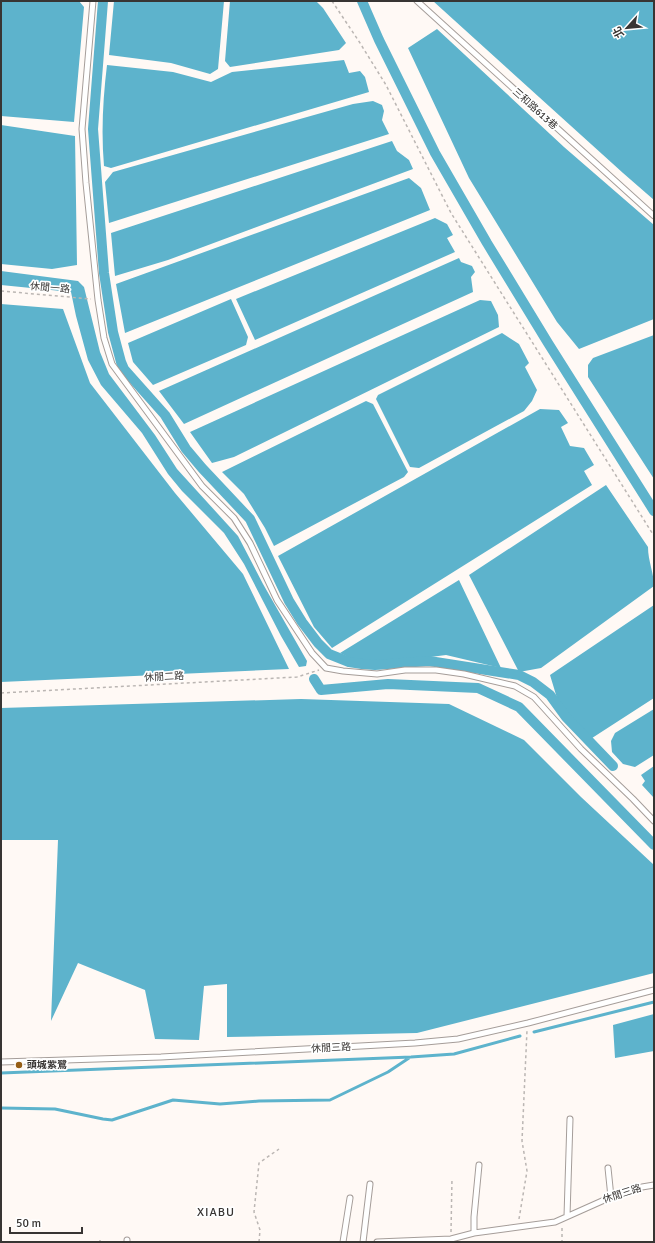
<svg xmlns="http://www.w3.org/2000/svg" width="655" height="1243" font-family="Signika,'Noto Sans TC',sans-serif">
<rect width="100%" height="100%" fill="#fff9f5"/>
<path fill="#5db3cc" d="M 1,1 L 79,1 L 84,7 L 74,122 L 1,116 Z
M 114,1 L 224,1 L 218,69 L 210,74 L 171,63 L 109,55 Z
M 230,1 L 316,1 L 323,8 L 346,43 L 339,50 L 230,67 L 225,61 Z
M 433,1 L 654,1 L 654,200 L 623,173 Z
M 437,29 L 564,147 L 654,225 L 654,319 L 579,349 L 557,322 L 469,178 L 408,48 Z
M 344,60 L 349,73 L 360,71 L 365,77 L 369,92 L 111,168 L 104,166 C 101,132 103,98 107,65 L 173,72 L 211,82 L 232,72 Z
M 373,101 L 382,105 L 384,111 L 382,120 L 389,134 L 109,223 L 105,182 L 113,172 L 353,104 Z
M 1,125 L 75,136 L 77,265 L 52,269 L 1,264 Z
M 392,141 L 397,151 L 409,160 L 413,169 L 168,260 L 115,276 L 111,233 Z
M 409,178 L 421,188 L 430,210 L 125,333 L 116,284 Z
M 435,218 L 447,224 L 453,235 L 447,238 L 455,252 L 255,340 L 236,299 Z
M 459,258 L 461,262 L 472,266 L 475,272 L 471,277 L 473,292 L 184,424 L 159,391 Z
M 1,271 L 78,281 L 84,287 L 100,352 L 109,374 L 155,435 L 177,469 L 238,536 L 263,584 L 307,661 L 306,666 L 299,667 L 281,636 L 244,564 L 224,533 L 182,491 L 168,474 L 142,433 L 101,385 L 88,360 L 76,316 L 71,292 L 1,285 Z
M 231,299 L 248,337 L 246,345 L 153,385 L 133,362 L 128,343 Z
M 480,300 L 491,301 L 498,315 L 499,327 L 234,457 L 212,463 L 190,432 Z
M 1,304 L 63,309 L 90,383 L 175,493 L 243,574 L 289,669 L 1,682 Z
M 502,333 L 519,344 L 529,363 L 525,367 L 537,390 L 532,401 L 524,411 L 419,468 L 410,467 L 376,399 L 378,395 Z
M 654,335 L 654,479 L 588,377 L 588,365 L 593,358 Z
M 366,401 L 373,404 L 408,472 L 404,477 L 274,546 L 265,528 L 244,494 L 222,472 Z
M 540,409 L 559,410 L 568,423 L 561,427 L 570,446 L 584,448 L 594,465 L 584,471 L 592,485 L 332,648 L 314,627 L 278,556 Z
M 606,485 L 648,547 C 648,561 654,573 654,586 L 541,668 L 519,672 L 469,575 Z
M 459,580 L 501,668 L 446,655 L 376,664 L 350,658 L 340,653 Z
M 654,605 L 654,698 L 589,740 L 560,708 L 550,675 Z
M 301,699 L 449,704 L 524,740 L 581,797 L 654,865 L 654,973 L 417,1033 L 227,1037 L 227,984 L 204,986 L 199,1040 L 155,1039 L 145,990 L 78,963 L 51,1021 L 58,840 L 1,840 L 1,708 Z
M 654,709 L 654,755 L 635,767 L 623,764 L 612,752 L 611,741 L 615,733 Z
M 654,766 L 654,798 L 642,785 L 645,781 L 641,775 Z
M 654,1014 L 654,1051 L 615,1058 L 613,1025 Z"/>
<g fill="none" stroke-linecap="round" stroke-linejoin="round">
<path stroke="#5db3cc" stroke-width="3" d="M 534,1032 L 654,1002
M 1,1073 L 411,1057 L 454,1054 L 520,1036
M 1,1108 L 55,1109 L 103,1119 L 112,1120 L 173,1100 L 220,1104 L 259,1101 L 330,1100 L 388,1072 L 409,1058"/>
<path stroke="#5db3cc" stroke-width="10" d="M 103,1 L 93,129 L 104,273 L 113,332 L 121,362 L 124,369 L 165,415 L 186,449 L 202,468 L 250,519 L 289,601 L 302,622 L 318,643 L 329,654 L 349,662 L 362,664 L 375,665 L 429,661 L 519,675 L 533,682 L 550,695 L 566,717 L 613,766
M 362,1 L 379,40 L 435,153 L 487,243 L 548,343 L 654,511
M 314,679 L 321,690 L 388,684 L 478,688 L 519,707 L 654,845"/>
<defs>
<path id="service" d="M 93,1 L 82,129 L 86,183 L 98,300 L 104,338 L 112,364 L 202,486 L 234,518 L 250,543 L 277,600 L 312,653 L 326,668 L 343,671 L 377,674 L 405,670 L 436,670 L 464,674 L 515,686 L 534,697 L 581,749 L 633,799 L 654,821
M 417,1 L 654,216
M 1,1062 L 161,1057 L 415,1043 L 458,1039 L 528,1023 L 654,990
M 608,1168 L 611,1197
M 567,1216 L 570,1119
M 474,1233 L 474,1217 L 479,1165
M 127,1242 L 127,1240
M 343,1242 L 350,1198
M 363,1242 L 370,1184
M 377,1242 L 451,1239 L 474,1233 L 555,1222 L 611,1197 L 642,1187 L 654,1185"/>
</defs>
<use href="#service" stroke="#a59d99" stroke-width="7"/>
<path stroke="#bbb6b3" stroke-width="1.5" stroke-dasharray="3 3" stroke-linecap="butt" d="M 332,1 L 360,43 L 386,85 L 451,213 L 654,536
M 1,291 L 91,299
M 1,693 L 297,677 L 319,670
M 519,1219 L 527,1171 L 522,1141 L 527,1030
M 562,1228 L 562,1242
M 451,1232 L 452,1178
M 100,1242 L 100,1240
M 259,1242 L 260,1230 L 254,1212 L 259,1163 L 279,1149"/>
<use href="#service" stroke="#fff" stroke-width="5"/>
</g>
<circle fill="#955e16" stroke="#fff" stroke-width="1.5" cx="19" cy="1065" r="4"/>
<g text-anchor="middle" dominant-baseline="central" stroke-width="3.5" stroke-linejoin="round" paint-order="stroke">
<g font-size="10" fill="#383533" stroke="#fff">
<text transform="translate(535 109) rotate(42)">三和路613巷</text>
<text transform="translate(50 288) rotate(5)">休閒一路</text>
<text transform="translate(164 677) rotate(-3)">休閒二路</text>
<text transform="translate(331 1048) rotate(-3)">休閒三路</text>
<text transform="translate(622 1194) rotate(-18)">休閒三路</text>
</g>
<g font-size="10" font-weight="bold" fill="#383533" stroke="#fff" text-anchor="start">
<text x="27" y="1065">頭城紫鷺</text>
</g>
<g font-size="12" letter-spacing="1" fill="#383533" stroke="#fff">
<text x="216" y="1212">XIABU</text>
</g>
</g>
<rect width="655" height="1243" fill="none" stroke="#383533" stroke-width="4"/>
<g transform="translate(627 28) rotate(243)" stroke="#ffffff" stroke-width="3" paint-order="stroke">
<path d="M0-3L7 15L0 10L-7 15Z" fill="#383533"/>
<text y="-6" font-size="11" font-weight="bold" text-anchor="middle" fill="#383533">北</text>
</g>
<path d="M10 1227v6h72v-6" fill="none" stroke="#383533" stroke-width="2"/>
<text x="16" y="1227" font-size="12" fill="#383533" stroke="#ffffff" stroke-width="3" paint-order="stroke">50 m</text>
</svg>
